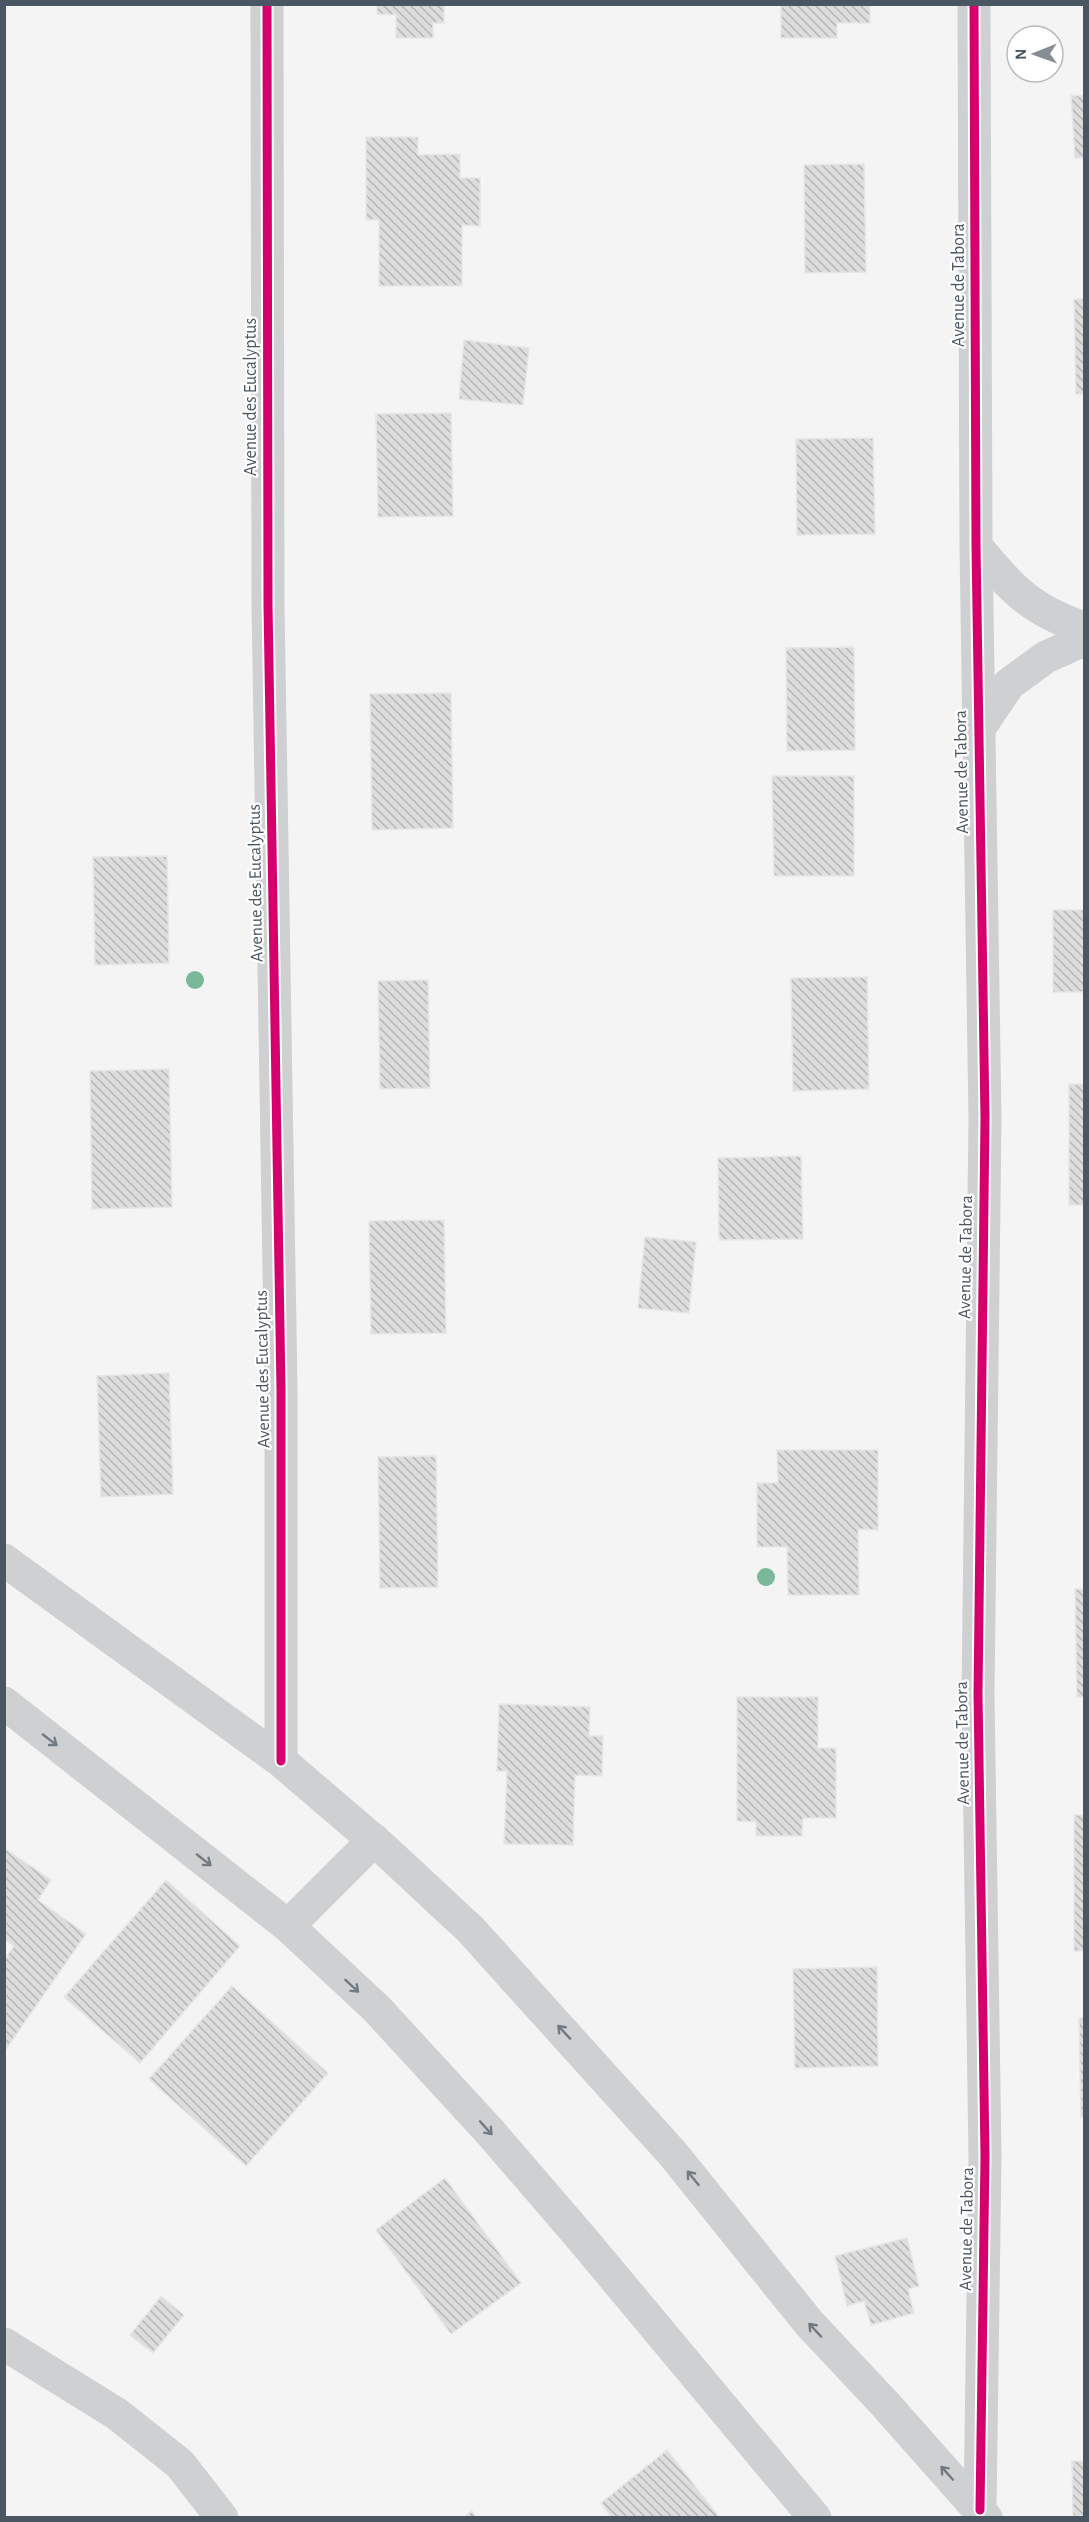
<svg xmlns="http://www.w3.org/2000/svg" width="1089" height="2522" font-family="'Alegreya Sans',sans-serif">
<defs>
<pattern id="building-back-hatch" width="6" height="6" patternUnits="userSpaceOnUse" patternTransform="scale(1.5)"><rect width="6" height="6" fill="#ddddde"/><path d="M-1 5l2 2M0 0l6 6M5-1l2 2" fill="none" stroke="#b5b6b7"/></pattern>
</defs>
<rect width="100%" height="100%" fill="#f4f4f4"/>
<path fill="url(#building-back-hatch)" stroke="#e5e6e7" stroke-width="1.5" d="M 377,4 L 444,4 L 444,23 L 433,23 L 433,38 L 396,38 L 396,15 L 377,14 Z
M 781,4 L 870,4 L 870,23 L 837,23 L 837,38 L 781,38 Z
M 1071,95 L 1084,96 L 1084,158 L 1075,158 Z
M 366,137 L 418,137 L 418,155 L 460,154 L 460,178 L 480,178 L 480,226 L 462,225 L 462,286 L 379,286 L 379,220 L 366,220 Z
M 864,164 L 866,272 L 805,273 L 804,165 Z
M 1074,299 L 1084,299 L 1084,394 L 1076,394 Z
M 464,340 L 529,348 L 523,405 L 459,399 Z
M 451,413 L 453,516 L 378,517 L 376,414 Z
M 873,438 L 875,534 L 797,535 L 796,439 Z
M 854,647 L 855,750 L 787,751 L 786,648 Z
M 451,693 L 453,828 L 372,830 L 370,694 Z
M 772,776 L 854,776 L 854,876 L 774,876 Z
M 167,856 L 169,963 L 95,965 L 93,857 Z
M 1053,910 L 1084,910 L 1084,992 L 1053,992 Z
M 867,977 L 869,1089 L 793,1091 L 791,978 Z
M 428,980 L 430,1088 L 380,1089 L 378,981 Z
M 169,1069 L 172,1207 L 92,1209 L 90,1071 Z
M 1069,1084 L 1084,1084 L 1084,1205 L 1069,1205 Z
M 801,1156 L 803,1239 L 719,1240 L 718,1158 Z
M 444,1220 L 446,1333 L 371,1334 L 369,1221 Z
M 645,1237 L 696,1242 L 689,1313 L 638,1308 Z
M 169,1373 L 173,1494 L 101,1497 L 97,1376 Z
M 777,1450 L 878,1450 L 878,1530 L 858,1529 L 859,1595 L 788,1595 L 787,1547 L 757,1547 L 757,1483 L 778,1483 Z
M 436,1456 L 438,1587 L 380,1588 L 378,1457 Z
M 1075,1589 L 1084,1589 L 1084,1697 L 1077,1697 Z
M 737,1697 L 818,1697 L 818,1748 L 836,1748 L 836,1818 L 803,1818 L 802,1836 L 756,1836 L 756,1822 L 737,1821 Z
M 499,1704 L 590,1707 L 589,1736 L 603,1736 L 602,1776 L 575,1775 L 573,1845 L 504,1844 L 507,1771 L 497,1771 Z
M 1074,1815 L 1084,1815 L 1084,1951 L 1074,1951 Z
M 4,1848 L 51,1880 L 38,1900 L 86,1934 L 4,2052 L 4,1960 L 14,1946 L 4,1939 Z
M 166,1880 L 240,1946 L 140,2063 L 64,1997 Z
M 877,1967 L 878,2066 L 795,2068 L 793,1969 Z
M 232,1986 L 328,2073 L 246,2166 L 149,2079 Z
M 1079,2018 L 1084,2018 L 1084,2117 L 1081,2117 Z
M 445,2178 L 521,2283 L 451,2334 L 376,2230 Z
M 907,2238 L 919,2286 L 908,2289 L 914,2313 L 871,2325 L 864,2301 L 847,2306 L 835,2256 Z
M 161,2296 L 184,2315 L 153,2353 L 130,2335 Z
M 667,2450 L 720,2518 L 612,2518 L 601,2503 Z
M 1072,2461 L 1084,2461 L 1084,2516 L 1073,2516 Z
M 472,2511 L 476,2518 L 463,2518 Z"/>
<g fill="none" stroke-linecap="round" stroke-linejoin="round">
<path stroke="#ced0d2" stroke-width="33" d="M 267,4 L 268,605 L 281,1390 L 281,1761
M 974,4 L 976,546 L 985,1118 L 978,1694 L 985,2156 L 980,2510
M 976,546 C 1012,589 1030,610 1084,628
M 978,730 L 1009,684 L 1046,657 L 1084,640
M 4,1560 L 281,1761 L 385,1850 L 471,1930 L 673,2154 L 809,2323 L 885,2404 L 986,2518
M 4,1703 L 288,1926 L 377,2009 L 491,2133 L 583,2240 L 815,2518
M 288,1926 L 374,1840
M 4,2344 L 117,2414 L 180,2464 L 222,2518"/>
<defs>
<path id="cycleway" d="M 267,4 L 268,605 L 281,1390 L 281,1761
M 974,4 L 976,546 L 985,1118 L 978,1694 L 985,2156 L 980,2510"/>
</defs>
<use href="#cycleway" stroke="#fff" stroke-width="13"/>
<use href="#cycleway" stroke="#d6006c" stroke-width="9"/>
</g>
<g fill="#7ab899">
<circle cx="195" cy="980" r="9"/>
<circle cx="766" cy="1577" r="9"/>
</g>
<defs><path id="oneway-shaft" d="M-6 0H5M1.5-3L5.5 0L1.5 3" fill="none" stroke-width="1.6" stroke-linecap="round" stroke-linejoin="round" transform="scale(1.5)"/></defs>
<g stroke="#727b83">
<use href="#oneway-shaft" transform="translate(50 1740) rotate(38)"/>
<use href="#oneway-shaft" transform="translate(204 1860) rotate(38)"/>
<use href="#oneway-shaft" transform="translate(352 1986) rotate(43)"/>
<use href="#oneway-shaft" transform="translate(564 2032) rotate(-133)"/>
<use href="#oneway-shaft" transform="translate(486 2128) rotate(48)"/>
<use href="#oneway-shaft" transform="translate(693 2178) rotate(-129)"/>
<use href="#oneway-shaft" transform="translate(815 2330) rotate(-133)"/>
<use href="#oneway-shaft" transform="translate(947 2473) rotate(-132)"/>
</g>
<g text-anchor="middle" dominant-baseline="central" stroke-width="4.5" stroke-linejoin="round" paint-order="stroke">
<g font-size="18" fill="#4a5661" stroke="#fff">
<text transform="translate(959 285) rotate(-90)">Avenue de Tabora</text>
<text transform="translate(251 397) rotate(-90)">Avenue des Eucalyptus</text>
<text transform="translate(962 772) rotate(-91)">Avenue de Tabora</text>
<text transform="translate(256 883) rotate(-91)">Avenue des Eucalyptus</text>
<text transform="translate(966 1257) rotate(-89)">Avenue de Tabora</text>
<text transform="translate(263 1369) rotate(-91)">Avenue des Eucalyptus</text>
<text transform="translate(963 1743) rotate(-91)">Avenue de Tabora</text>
<text transform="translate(967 2229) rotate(-89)">Avenue de Tabora</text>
</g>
</g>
<rect width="1089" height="2522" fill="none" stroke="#4a5661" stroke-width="12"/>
<g transform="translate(1035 54) rotate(269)"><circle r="28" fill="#ffffff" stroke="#b7bbc0" stroke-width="1.5"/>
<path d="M0-4.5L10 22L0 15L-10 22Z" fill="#868d94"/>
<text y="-9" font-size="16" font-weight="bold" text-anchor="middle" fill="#4a5661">N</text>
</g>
</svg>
